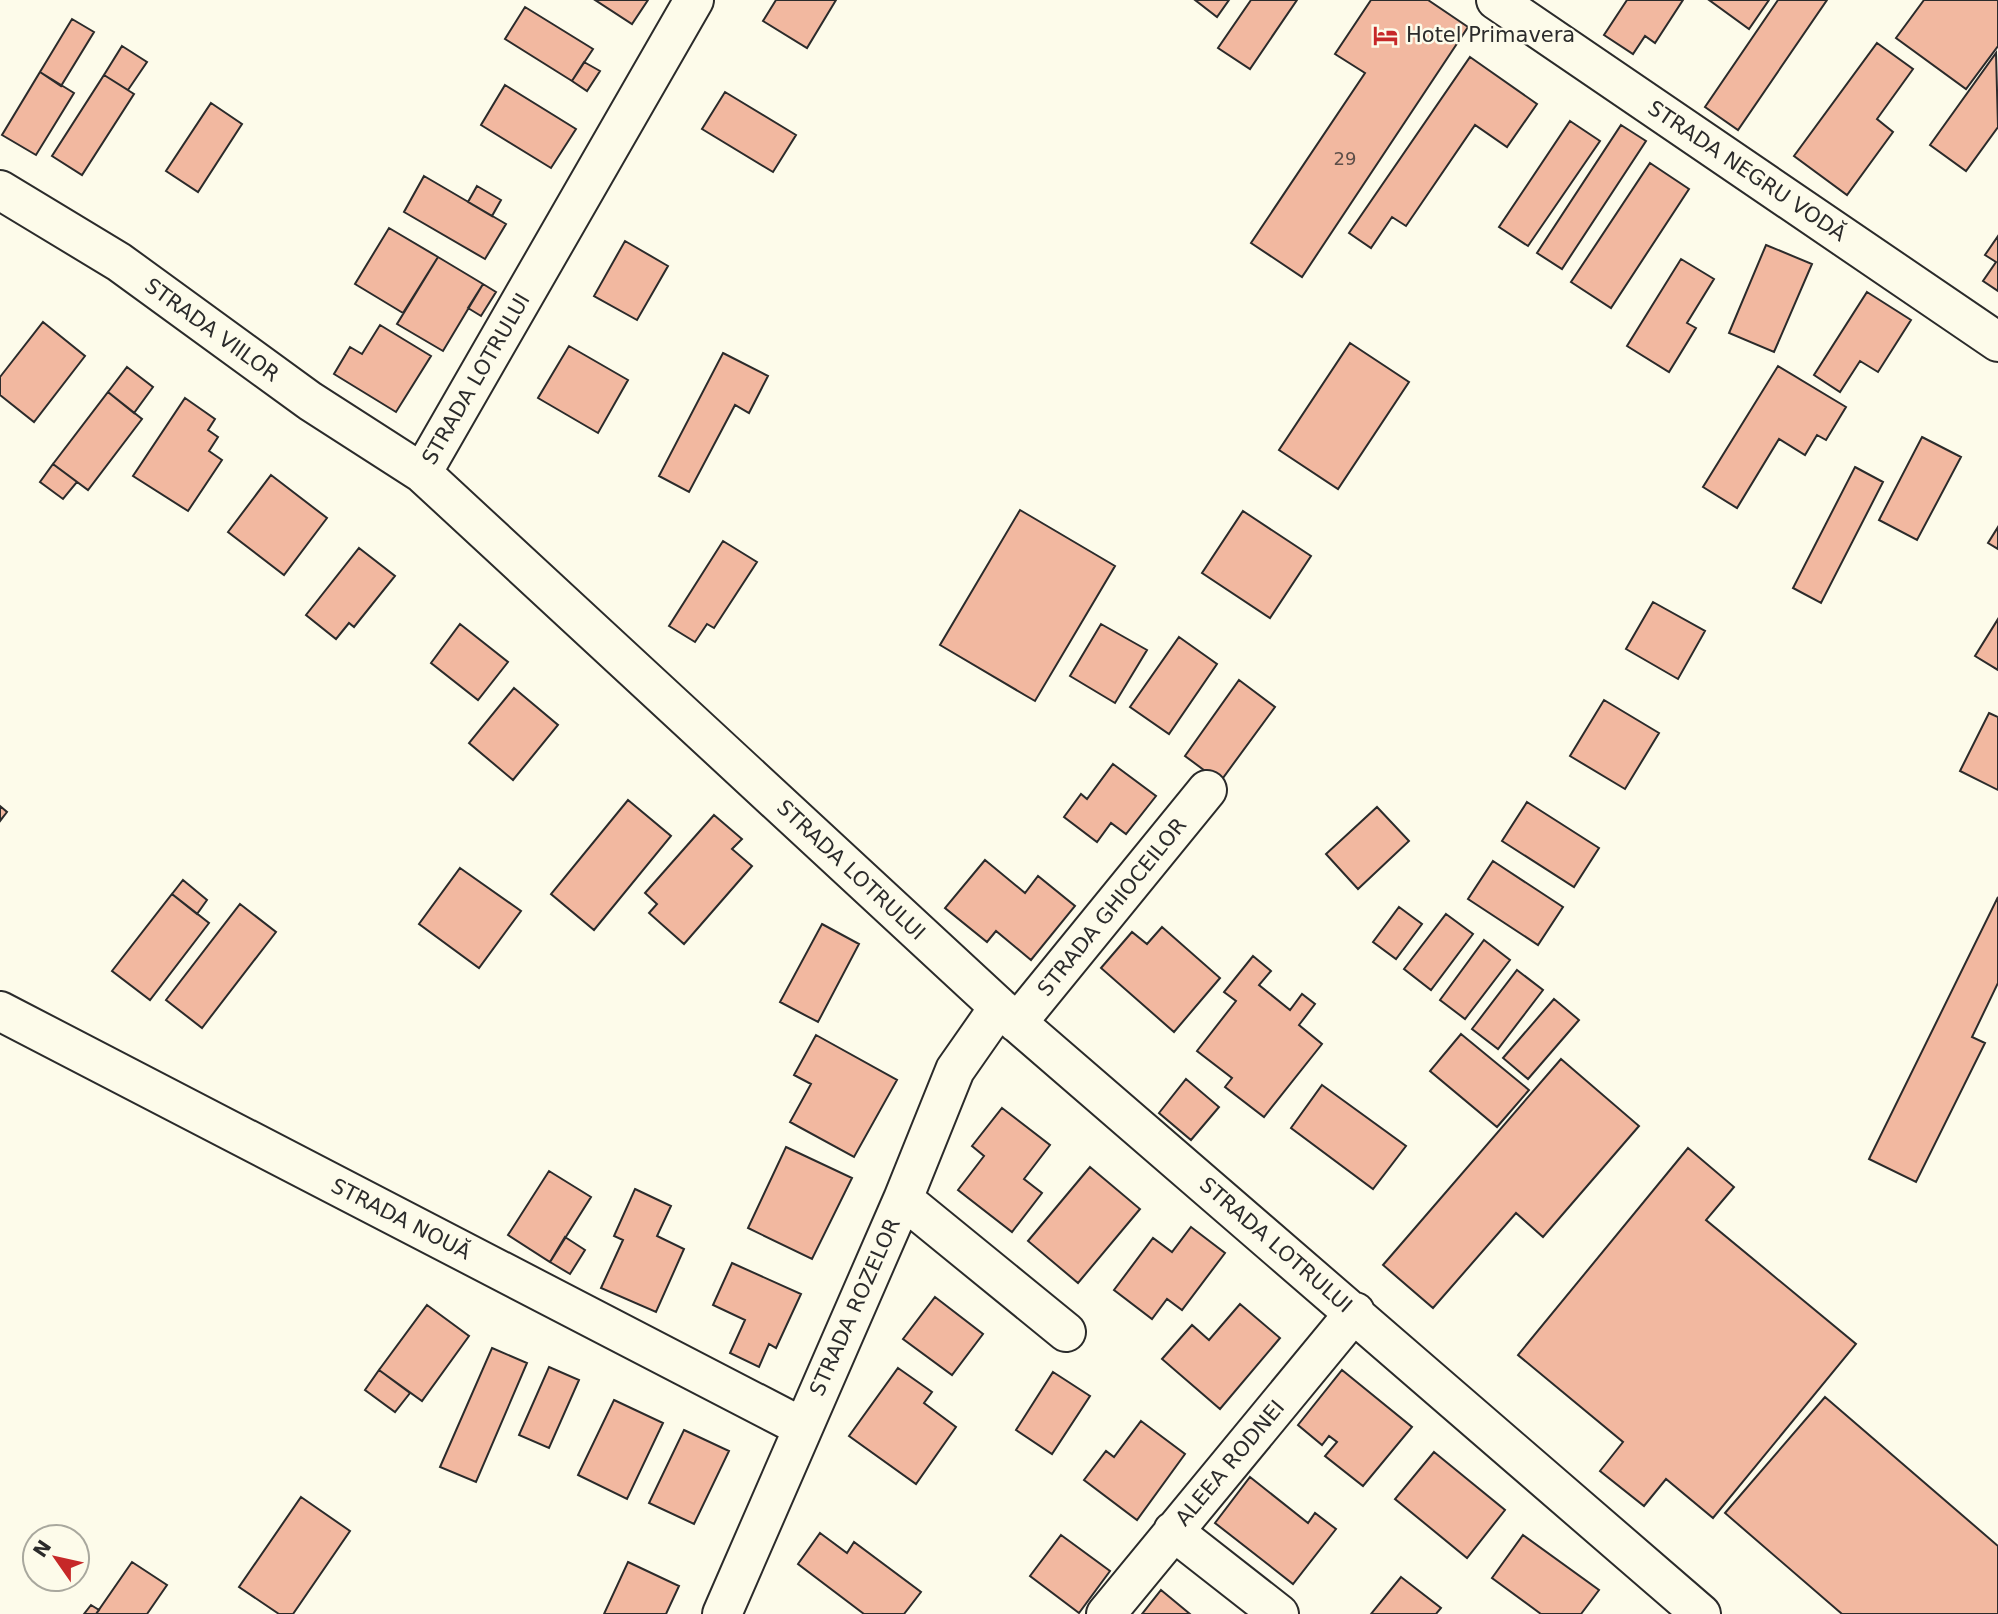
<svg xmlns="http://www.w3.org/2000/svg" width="1998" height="1614" font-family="'DejaVu Sans',sans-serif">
<rect width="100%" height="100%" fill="#fdfbea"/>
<path fill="#f2b8a0" stroke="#2b2b2b" stroke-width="2" d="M 595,0 L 648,0 L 632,24 Z
M 776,0 L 836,0 L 807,48 L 763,21 Z
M 1195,0 L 1229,0 L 1217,17 Z
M 1251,0 L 1297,0 L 1250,69 L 1218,48 Z
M 1371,0 L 1428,0 L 1468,27 L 1302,277 L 1251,243 L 1365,73 L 1335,54 Z
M 1627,0 L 1683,0 L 1655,43 L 1645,36 L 1633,54 L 1604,35 Z
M 1709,0 L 1769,0 L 1749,29 Z
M 1778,0 L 1827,0 L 1738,130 L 1705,107 Z
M 1924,0 L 1998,0 L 1998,46 L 1966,89 L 1896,38 Z
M 525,7 L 593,49 L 572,81 L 505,39 Z
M 72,19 L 94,32 L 61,86 L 40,72 Z
M 1877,43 L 1913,69 L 1877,119 L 1893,132 L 1847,195 L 1794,156 Z
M 122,46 L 147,62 L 128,90 L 104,75 Z
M 1996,53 L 1998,127 L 1966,171 L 1930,145 Z
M 1470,57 L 1537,104 L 1507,147 L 1475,125 L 1406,226 L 1392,217 L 1371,248 L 1349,233 Z
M 584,62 L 600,71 L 587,91 L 572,81 Z
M 40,72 L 74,93 L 36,155 L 2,135 Z
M 104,75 L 134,94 L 82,175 L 52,156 Z
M 505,85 L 576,129 L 551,168 L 481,125 Z
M 725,92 L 796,135 L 773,172 L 702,129 Z
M 211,103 L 242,124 L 198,192 L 166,171 Z
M 1570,121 L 1600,141 L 1528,246 L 1499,227 Z
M 1621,125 L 1646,141 L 1562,269 L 1537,253 Z
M 1650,163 L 1689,189 L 1611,308 L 1571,282 Z
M 424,176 L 506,224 L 485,259 L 404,212 Z
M 477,186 L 501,200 L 492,216 L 468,202 Z
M 389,228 L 438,257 L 403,313 L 355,284 Z
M 1998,236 L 1998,291 L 1983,281 L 1996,262 L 1985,255 Z
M 625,241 L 668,266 L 637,320 L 594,296 Z
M 1766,245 L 1812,264 L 1774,352 L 1729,333 Z
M 438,257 L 483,284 L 443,351 L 397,324 Z
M 1681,259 L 1714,279 L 1687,323 L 1696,328 L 1669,372 L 1627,346 Z
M 483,284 L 496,292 L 481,316 L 468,308 Z
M 1867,292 L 1911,320 L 1878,372 L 1860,361 L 1840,392 L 1814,375 Z
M 43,322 L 85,356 L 34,422 L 0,395 L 0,377 Z
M 380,325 L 431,356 L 396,412 L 334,374 L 350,347 L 362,354 Z
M 1350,343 L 1409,382 L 1338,489 L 1279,450 Z
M 569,346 L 628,380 L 598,433 L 538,398 Z
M 723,353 L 768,376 L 749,413 L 735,405 L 689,492 L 659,476 Z
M 1778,366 L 1846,407 L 1826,440 L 1817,435 L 1805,455 L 1779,439 L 1737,508 L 1703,487 Z
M 127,367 L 153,387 L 134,413 L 108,392 Z
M 108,392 L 142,419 L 88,490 L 53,464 Z
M 185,398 L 215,419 L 208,430 L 218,437 L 209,451 L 222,460 L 188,511 L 133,476 Z
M 1922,437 L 1961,457 L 1917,540 L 1879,520 Z
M 53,464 L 77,482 L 63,499 L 40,482 Z
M 1855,467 L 1883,482 L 1821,603 L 1793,588 Z
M 271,475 L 327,518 L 284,575 L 228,532 Z
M 1020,510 L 1115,566 L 1035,701 L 940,645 Z
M 1243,511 L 1311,556 L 1270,618 L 1202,573 Z
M 1998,527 L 1998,549 L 1988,543 Z
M 723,541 L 757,562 L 714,628 L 707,624 L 695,642 L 669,626 Z
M 359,548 L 395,576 L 354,627 L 349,623 L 336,639 L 306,615 Z
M 1653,602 L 1705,631 L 1678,679 L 1626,649 Z
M 1998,619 L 1998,670 L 1975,656 Z
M 460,624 L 508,662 L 478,700 L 431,663 Z
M 1101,624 L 1147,650 L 1115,703 L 1070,676 Z
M 1179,637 L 1217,664 L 1169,734 L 1130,707 Z
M 1239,680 L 1275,707 L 1220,782 L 1185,756 Z
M 514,688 L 558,725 L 513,780 L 469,743 Z
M 1604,700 L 1659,733 L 1625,789 L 1570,756 Z
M 1989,713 L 1998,717 L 1998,790 L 1960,771 Z
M 1113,764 L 1156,796 L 1126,834 L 1111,823 L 1097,842 L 1064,817 L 1081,794 L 1087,799 Z
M 628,800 L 671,836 L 594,930 L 551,894 Z
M 1527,802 L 1599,848 L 1574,887 L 1502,841 Z
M 0,806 L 7,812 L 0,821 Z
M 1377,807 L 1409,841 L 1358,889 L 1326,854 Z
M 714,815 L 742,839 L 732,849 L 752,866 L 684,944 L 649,913 L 657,904 L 645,893 Z
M 985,860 L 1025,893 L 1038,876 L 1075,906 L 1031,960 L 996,931 L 987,942 L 945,908 Z
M 1493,861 L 1563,907 L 1538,945 L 1468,899 Z
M 460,868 L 521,911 L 479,968 L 419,924 Z
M 183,880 L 207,900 L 197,914 L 172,894 Z
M 172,894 L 209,923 L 150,1000 L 112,971 Z
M 1998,897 L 1998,983 L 1972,1037 L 1985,1043 L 1916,1182 L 1869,1159 Z
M 240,904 L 276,932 L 202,1028 L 166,1000 Z
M 1399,907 L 1422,924 L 1396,959 L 1373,942 Z
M 1446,914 L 1473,934 L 1431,990 L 1404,969 Z
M 822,924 L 859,944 L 818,1022 L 780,1002 Z
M 1162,927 L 1220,978 L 1174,1032 L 1101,968 L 1132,932 L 1147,944 Z
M 1484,940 L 1510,960 L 1465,1019 L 1440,1000 Z
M 1253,956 L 1271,971 L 1259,985 L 1290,1010 L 1302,994 L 1315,1004 L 1299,1025 L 1322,1044 L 1264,1117 L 1225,1087 L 1232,1078 L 1197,1051 L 1236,1001 L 1224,992 Z
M 1517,970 L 1543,990 L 1498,1049 L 1472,1029 Z
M 1554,999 L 1579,1020 L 1528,1079 L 1503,1058 Z
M 1461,1034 L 1529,1090 L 1497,1127 L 1430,1071 Z
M 816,1035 L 897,1080 L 854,1157 L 790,1122 L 811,1084 L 794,1075 Z
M 1561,1059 L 1639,1126 L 1543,1237 L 1516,1213 L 1433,1308 L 1383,1265 Z
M 1186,1079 L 1219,1107 L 1191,1140 L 1159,1113 Z
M 1322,1085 L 1406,1146 L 1373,1189 L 1291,1128 Z
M 1002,1108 L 1050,1145 L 1024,1179 L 1042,1193 L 1012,1232 L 958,1190 L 984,1156 L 972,1146 Z
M 786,1147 L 852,1178 L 812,1259 L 748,1228 Z
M 1688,1148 L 1734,1187 L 1706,1220 L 1856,1344 L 1713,1518 L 1666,1479 L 1644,1506 L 1600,1471 L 1623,1442 L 1518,1355 Z
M 1090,1167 L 1140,1209 L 1078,1283 L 1028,1241 Z
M 549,1171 L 591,1197 L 550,1262 L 508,1235 Z
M 635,1189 L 671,1206 L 657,1236 L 684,1249 L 656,1312 L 601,1288 L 623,1240 L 614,1236 Z
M 1191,1227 L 1225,1253 L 1182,1310 L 1167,1299 L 1152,1319 L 1114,1290 L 1153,1238 L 1172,1252 Z
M 565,1237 L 585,1250 L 570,1274 L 550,1262 Z
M 732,1263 L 801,1294 L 776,1348 L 769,1344 L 759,1367 L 730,1353 L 745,1320 L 713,1305 Z
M 935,1297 L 983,1334 L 952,1375 L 903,1339 Z
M 1240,1304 L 1280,1338 L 1220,1409 L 1162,1359 L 1192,1325 L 1209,1340 Z
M 427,1305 L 469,1336 L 422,1401 L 379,1370 Z
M 492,1348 L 527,1363 L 476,1482 L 440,1467 Z
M 549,1367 L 579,1380 L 549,1448 L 519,1435 Z
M 898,1368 L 932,1392 L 924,1403 L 956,1427 L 916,1484 L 849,1436 Z
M 379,1370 L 410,1393 L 395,1412 L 365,1390 Z
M 1342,1370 L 1412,1427 L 1363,1486 L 1325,1456 L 1337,1442 L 1329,1436 L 1322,1445 L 1298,1425 Z
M 1053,1372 L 1090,1396 L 1052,1454 L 1016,1430 Z
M 1825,1397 L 1998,1546 L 1998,1614 L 1842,1614 L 1725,1513 Z
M 614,1400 L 663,1423 L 627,1499 L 578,1475 Z
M 1141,1421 L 1185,1454 L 1137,1520 L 1084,1480 L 1106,1451 L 1114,1457 Z
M 684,1430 L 729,1451 L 694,1524 L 649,1503 Z
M 1434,1452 L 1505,1510 L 1467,1558 L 1395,1499 Z
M 1250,1477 L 1308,1523 L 1315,1513 L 1336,1529 L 1293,1584 L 1215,1523 Z
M 301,1497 L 350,1531 L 293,1614 L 279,1614 L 239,1587 Z
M 820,1533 L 847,1553 L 854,1542 L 921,1592 L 904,1614 L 864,1614 L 798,1564 Z
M 1061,1535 L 1110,1571 L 1079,1613 L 1030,1576 Z
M 1523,1535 L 1599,1590 L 1581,1614 L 1541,1614 L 1492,1578 Z
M 132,1562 L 167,1585 L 147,1614 L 96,1614 Z
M 628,1562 L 679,1586 L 666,1614 L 604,1614 Z
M 1401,1577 L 1441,1608 L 1436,1614 L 1371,1614 Z
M 1161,1590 L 1190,1614 L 1142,1614 Z
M 91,1605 L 99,1610 L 96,1614 L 84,1614 Z"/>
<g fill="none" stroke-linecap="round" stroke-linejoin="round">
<defs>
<path id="minor" d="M 1496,0 L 1998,342
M 0,190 L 119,262 L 310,401 L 422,473 L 999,1007 L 1701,1614
M 422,473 L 694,0
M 0,1011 L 802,1427
M 1017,1023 L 1207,790
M 903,1199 L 1066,1332
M 1173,1531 L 1279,1614
M 722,1614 L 903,1199 L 955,1070 L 999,1007
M 1106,1614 L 1355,1312"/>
</defs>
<use href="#minor" stroke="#2b2b2b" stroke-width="42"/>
<use href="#minor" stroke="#fdfbea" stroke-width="38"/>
</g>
<defs>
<symbol id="hotel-bare" viewBox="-9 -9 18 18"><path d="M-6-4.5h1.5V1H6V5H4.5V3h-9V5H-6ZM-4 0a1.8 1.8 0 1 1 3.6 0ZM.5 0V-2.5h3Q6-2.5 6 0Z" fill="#c62828" stroke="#fdfbea" stroke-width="2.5" paint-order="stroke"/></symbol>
</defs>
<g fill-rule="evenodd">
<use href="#hotel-bare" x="1368" y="18" width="35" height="35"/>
</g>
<g text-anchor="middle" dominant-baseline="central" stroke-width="5" stroke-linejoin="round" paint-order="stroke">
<g font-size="18" fill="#5d4e48">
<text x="1345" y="158">29</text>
</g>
<g font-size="21" fill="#2b2b2b" stroke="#fdfbea" text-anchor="start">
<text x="1406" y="35">Hotel Primavera</text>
</g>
<g font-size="21" fill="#2b2b2b" stroke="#fdfbea">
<text transform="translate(1747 171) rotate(34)">STRADA NEGRU VODĂ</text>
<text transform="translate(212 330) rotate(36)">STRADA VIILOR</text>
<text transform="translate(476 379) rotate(-60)">STRADA LOTRULUI</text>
<text transform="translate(851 870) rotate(43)">STRADA LOTRULUI</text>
<text transform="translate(1112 907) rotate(-51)">STRADA GHIOCEILOR</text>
<text transform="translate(401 1219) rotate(27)">STRADA NOUĂ</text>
<text transform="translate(1276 1245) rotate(41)">STRADA LOTRULUI</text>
<text transform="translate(855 1307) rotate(-66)">STRADA ROZELOR</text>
<text transform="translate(1230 1463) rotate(-50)">ALEEA RODNEI</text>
</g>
</g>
<g transform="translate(56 1558) rotate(304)"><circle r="33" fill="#fdfbea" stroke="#a9a89e" stroke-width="2"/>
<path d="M0-5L12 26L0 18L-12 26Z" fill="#c62828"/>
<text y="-10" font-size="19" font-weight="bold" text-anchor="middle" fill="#2b2b2b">N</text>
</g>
</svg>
